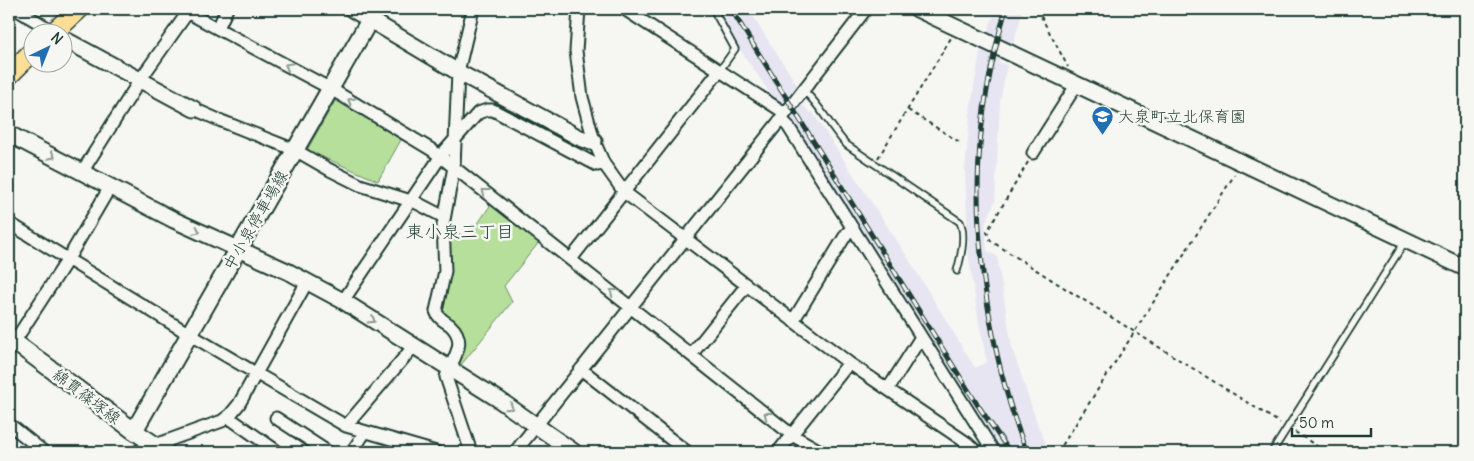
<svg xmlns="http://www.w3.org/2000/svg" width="1474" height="461" font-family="Delius,'Klee One',sans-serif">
<rect width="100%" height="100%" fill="#f6f6f2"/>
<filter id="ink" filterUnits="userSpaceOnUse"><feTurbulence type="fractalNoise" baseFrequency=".02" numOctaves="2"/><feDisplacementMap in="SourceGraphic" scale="10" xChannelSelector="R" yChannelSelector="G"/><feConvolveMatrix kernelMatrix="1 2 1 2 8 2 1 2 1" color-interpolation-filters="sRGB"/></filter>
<g filter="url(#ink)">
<path fill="#e7e5f1" d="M 717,9 L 748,9 L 797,85 L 783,103 L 772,96 L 739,48 Z
M 996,9 L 1023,9 L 1013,44 L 1002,41 L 992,35 L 988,31 Z
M 981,46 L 986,51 L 989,50 L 1001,56 L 999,63 L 1007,65 L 1000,102 L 995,201 L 985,224 L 987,251 L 997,256 L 1012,348 L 1038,426 L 1048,448 L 1043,452 L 998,452 L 787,118 L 801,102 L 807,110 L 813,113 L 908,258 L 975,368 L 987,362 L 979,323 L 969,259 L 965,171 L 971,105 Z"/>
<path fill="#b6df9b" stroke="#6a8e68" d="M 341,100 L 402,138 L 378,181 L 307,150 L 335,101 Z
M 492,203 L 540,241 L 504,286 L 512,302 L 461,365 L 459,365 C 468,336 464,330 441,313 L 450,268 L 449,229 L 468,238 Z"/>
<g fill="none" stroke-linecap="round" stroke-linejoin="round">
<defs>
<path id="service" d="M 713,9 L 735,49 L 720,70
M 803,90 C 822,106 830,128 847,145 L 960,222 C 966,235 961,257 957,271
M 1272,452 L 1406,240"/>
<path id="minor" d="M 16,9 L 54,32
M 181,9 L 331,89 L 432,150 L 792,435 L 822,452
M 579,9 L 576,51 L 582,97 L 594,141 L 604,164 L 624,192 L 849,363 L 967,443 L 977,452
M 624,9 L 785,113
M 218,28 L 227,9
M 194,109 L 219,120 L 295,150 L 330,170 L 360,185 L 417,203 L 444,217
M 781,119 L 788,126 L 994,452
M 1033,153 L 1077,84
M 82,172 L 140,80 L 188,12
M 9,223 L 189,334 L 346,426 L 436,452
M 571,259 L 720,70
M 343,301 L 443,153 L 478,113 L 487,110 L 493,110 L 597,165 L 604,164
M 793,321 L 847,233 L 852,229
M 9,350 L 68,259 L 110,187
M 691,355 L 746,286
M 581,369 L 687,452
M 888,389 L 921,337
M 228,417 L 278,452
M 276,418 L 328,452
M 9,424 L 44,452
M 346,426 L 414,346
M 136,452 L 222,421 L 230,415 L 239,404 L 307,282
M 352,452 L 365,432
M 471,452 L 446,377 C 452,359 469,342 450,325 C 444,321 438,318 436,311 L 445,271 L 443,225 L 454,167 L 458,72 L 473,9
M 515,452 L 781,119 L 866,9
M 778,452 L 849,363"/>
<path id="tertiary" d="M 352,9 L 458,72 L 578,137 L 591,142 L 594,141
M 917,9 L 1465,268
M 62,38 L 194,109
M 9,134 L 174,220 L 289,272 L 343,301 L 498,399 L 574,452"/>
<path id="secondary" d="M 9,338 L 134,431 L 166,452
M 134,431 L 376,9"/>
<path id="primary" d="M 54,32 L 79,9
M 9,75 L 32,52"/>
</defs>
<use href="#service" stroke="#1f3d34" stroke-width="9"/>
<use href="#minor" stroke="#1f3d34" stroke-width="15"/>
<use href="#tertiary" stroke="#1f3d34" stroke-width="19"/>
<use href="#secondary" stroke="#1f3d34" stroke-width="20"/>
<use href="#primary" stroke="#1f3d34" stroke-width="22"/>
<path stroke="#1f3d34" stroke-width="2" stroke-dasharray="4 4" stroke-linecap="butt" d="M 1037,9 L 1068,67
M 908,110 L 961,143
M 878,158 L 951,38
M 1028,162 L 987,232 L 991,241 L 1063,287 L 1280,423
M 1295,432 L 1326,452
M 1058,452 L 1235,174"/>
<use href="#service" stroke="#f6f6f2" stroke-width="5.5"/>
<use href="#minor" stroke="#f6f6f2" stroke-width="11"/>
<use href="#tertiary" stroke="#f6f6f2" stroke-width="15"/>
<use href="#secondary" stroke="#f6f6f2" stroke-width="16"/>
<use href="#primary" stroke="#fdde96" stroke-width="19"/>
<defs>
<path id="rail" d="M 731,9 L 977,404 L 1010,452
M 1006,9 C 974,118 970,213 991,324 C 999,368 1010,411 1027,452"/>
</defs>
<use href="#rail" stroke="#1f3d34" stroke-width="5"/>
<use href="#rail" stroke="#f6f6f2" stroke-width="3" stroke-dasharray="9" stroke-linecap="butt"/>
</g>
<defs><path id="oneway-chevron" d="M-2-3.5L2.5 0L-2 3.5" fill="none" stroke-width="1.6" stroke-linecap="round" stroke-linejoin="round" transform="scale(1.25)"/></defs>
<g stroke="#8a9a93">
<use href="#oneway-chevron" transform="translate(288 66) rotate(-151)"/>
<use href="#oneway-chevron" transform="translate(351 101) rotate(-150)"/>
<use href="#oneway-chevron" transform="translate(52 156) rotate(27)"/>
<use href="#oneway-chevron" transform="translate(485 192) rotate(-142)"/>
<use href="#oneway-chevron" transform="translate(197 231) rotate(25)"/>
<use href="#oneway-chevron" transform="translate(613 292) rotate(-142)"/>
<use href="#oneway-chevron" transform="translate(372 320) rotate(32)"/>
<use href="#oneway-chevron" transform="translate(510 407) rotate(35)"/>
<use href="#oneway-chevron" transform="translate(767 415) rotate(-142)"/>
</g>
</g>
<defs>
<symbol id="school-pin" viewBox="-11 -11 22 30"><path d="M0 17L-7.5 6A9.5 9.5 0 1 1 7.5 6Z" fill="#1f6fb2" stroke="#f6f6f2"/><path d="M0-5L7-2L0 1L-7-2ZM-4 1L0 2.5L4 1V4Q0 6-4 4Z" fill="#fff"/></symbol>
</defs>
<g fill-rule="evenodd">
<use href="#school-pin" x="1090" y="104" width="25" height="34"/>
</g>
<g text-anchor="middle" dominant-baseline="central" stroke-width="5" stroke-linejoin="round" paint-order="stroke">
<g font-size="16" fill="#1f3d34" stroke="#f6f6f2" text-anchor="start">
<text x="1118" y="116">大泉町立北保育園</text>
</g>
<g font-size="16" fill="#1f3d34" stroke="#f6f6f2">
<text transform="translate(255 220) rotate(-60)">中小泉停車場線</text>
<text transform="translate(87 396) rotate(37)">綿貫篠塚線</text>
</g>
<g font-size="18" fill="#1f3d34" stroke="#f6f6f2">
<text x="460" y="231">東小泉三丁目</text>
</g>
</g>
<rect width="1474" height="461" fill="none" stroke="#f6f6f2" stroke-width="30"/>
<rect x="15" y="15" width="1444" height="431" fill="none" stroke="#1f3d34" stroke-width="2" filter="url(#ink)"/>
<g transform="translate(48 48) rotate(43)"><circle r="24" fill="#f6f6f2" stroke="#a0aca6"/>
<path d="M0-4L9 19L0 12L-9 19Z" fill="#1f6fb2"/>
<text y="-8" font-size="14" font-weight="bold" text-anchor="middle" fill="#1f3d34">N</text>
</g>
<path d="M1292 428v8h79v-8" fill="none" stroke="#1f3d34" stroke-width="2.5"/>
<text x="1299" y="428" font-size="15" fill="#1f3d34" stroke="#f6f6f2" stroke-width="4" paint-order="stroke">50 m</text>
</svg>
